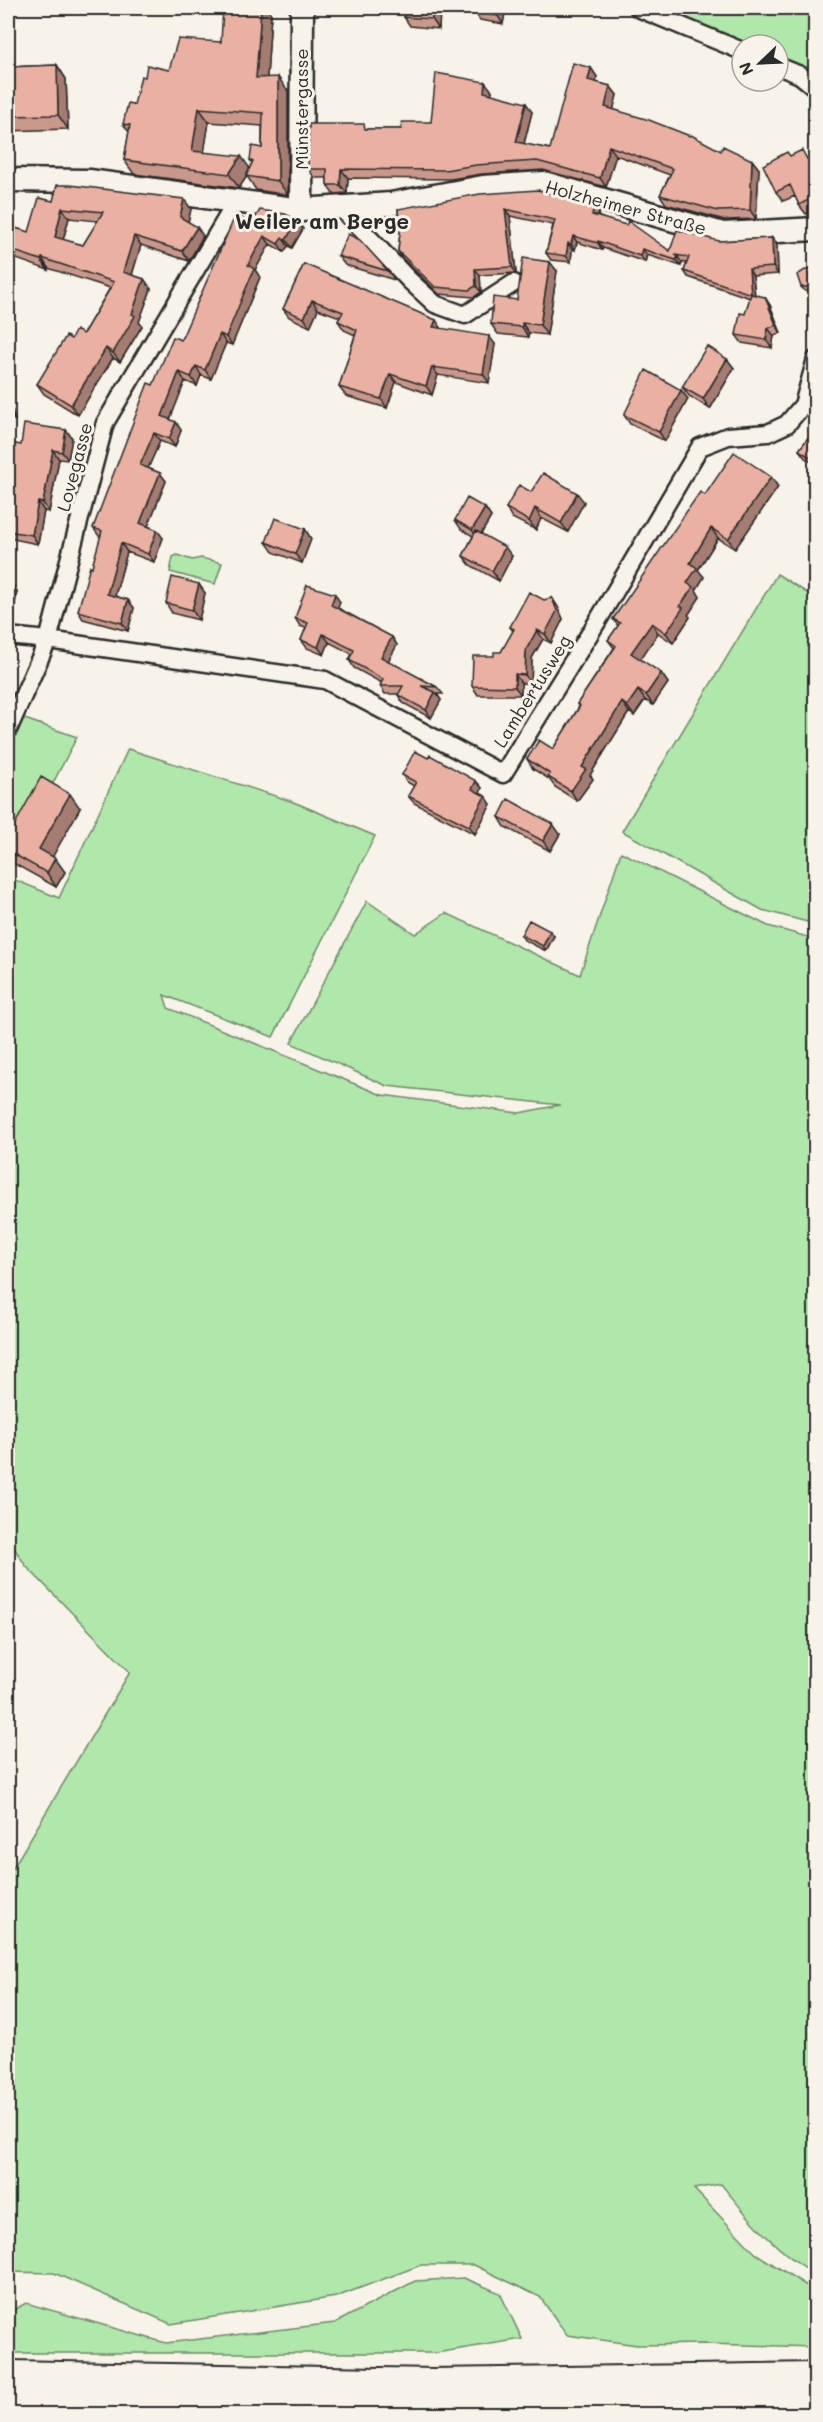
<svg xmlns="http://www.w3.org/2000/svg" width="823" height="2422" font-family="Mali,sans-serif">
<rect width="100%" height="100%" fill="#f7f3e8"/>
<filter id="ink" filterUnits="userSpaceOnUse"><feTurbulence type="fractalNoise" baseFrequency=".0167" numOctaves="2"/><feDisplacementMap in="SourceGraphic" scale="12" xChannelSelector="R" yChannelSelector="G"/><feConvolveMatrix kernelMatrix="1 2 1 2 8 2 1 2 1" color-interpolation-filters="sRGB"/></filter>
<g filter="url(#ink)">
<path fill="#b0e7aa" stroke="#6e896a" stroke-width="1.5" d="M 662,8 L 815,8 L 815,63 L 805,68 L 778,57 L 778,45 L 751,45 Z
M 177,555 L 192,560 L 201,558 L 222,563 L 215,584 L 170,572 L 173,557 Z
M 777,574 L 815,598 L 815,924 L 762,910 L 622,831 Z
M 19,717 L 77,737 L 8,869 L 8,740 Z
M 128,749 L 291,801 L 375,836 L 273,1037 L 164,995 L 168,1008 L 382,1095 L 519,1113 L 560,1105 L 387,1086 L 291,1043 L 367,901 L 415,934 L 446,913 L 580,975 L 621,852 L 768,926 L 815,939 L 815,2273 C 776,2253 748,2217 721,2184 L 694,2189 L 755,2253 L 815,2291 L 815,2347 L 705,2344 L 637,2345 L 567,2335 L 540,2297 L 474,2265 L 421,2265 L 336,2297 L 171,2324 L 54,2273 L 8,2272 L 8,1876 L 130,1672 L 26,1566 L 8,1539 L 8,877 L 59,898 Z
M 464,2278 L 500,2293 L 522,2339 L 436,2353 L 8,2353 L 8,2313 L 26,2303 L 166,2343 L 335,2323 L 415,2281 Z"/>
<g fill="none" stroke-linecap="round" stroke-linejoin="round">
<defs>
<path id="street" d="M 638,8 L 742,51
M 778,66 L 800,75 L 816,88
M 342,209 L 409,280 L 435,304 L 465,315 L 514,283
M 8,636 L 48,640 L 325,680 L 503,774 L 597,622 L 700,447 L 728,436 L 768,433 L 787,424 L 803,405 L 816,359
M 8,730 L 48,640 L 105,423 L 236,202"/>
<path id="secondary" d="M 8,180 L 89,181 L 301,210 L 391,204 L 483,187 L 544,183 L 723,234 L 816,229
M 301,210 L 302,8"/>
<path id="highway" d="M 8,2376 L 434,2384 L 816,2378
M 8,2405 L 435,2413 L 816,2407"/>
</defs>
<use href="#street" stroke="#2b2b2b" stroke-width="21"/>
<use href="#secondary" stroke="#2b2b2b" stroke-width="27"/>
<use href="#highway" stroke="#2b2b2b" stroke-width="34"/>
<use href="#street" stroke="#f7f3e8" stroke-width="16"/>
<use href="#secondary" stroke="#f7f3e8" stroke-width="22"/>
<use href="#highway" stroke="#f7f3e8" stroke-width="30"/>
</g>
<path fill="#c9988b" stroke="#2b2b2b" stroke-width="1.5" fill-rule="evenodd" d="M 440,8 L 439,29 L 410,26 L 404,17 Z
M 475,8 L 506,8 L 503,24 L 480,20 L 474,12 Z
M 271,14 L 267,77 L 288,91 L 288,195 L 256,190 L 247,176 L 239,188 L 134,174 L 124,160 L 129,132 L 123,124 L 134,105 L 145,77 L 169,70 ZM 209,122 L 262,126 L 262,148 L 250,160 L 252,163 L 250,169 L 204,152 Z
M 57,65 L 66,79 L 68,129 L 8,131 L 8,67 Z
M 591,68 L 597,77 L 596,82 L 610,86 L 617,95 L 613,109 L 721,151 L 752,160 L 759,169 L 756,219 L 725,220 L 666,204 L 660,195 L 670,175 L 616,155 L 606,187 L 543,170 L 482,174 L 451,179 L 348,178 L 347,193 L 333,194 L 327,185 L 327,178 L 315,178 L 308,169 L 367,129 L 401,129 L 431,122 L 492,91 L 491,94 L 532,112 L 524,144 L 550,149 Z
M 816,155 L 816,209 L 806,214 L 799,205 L 795,196 L 783,201 L 776,192 L 790,156 L 808,158 Z
M 53,201 L 191,209 L 188,222 L 197,227 L 203,236 L 189,261 L 141,245 L 132,275 L 144,279 L 151,289 L 139,322 L 142,326 L 120,362 L 113,358 L 78,415 L 44,394 L 37,384 L 71,339 L 83,334 L 110,288 L 48,268 L 48,270 L 8,256 L 8,226 L 29,232 ZM 69,218 L 98,221 L 83,245 L 63,240 Z
M 594,206 L 599,213 L 598,216 L 670,251 L 719,241 L 772,238 L 777,245 L 778,274 L 753,276 L 755,295 L 770,305 L 781,333 L 774,336 L 772,348 L 742,343 L 736,335 L 745,314 L 750,298 L 688,277 L 684,271 L 687,263 L 681,262 L 682,263 L 681,266 L 647,255 L 645,262 L 603,248 L 602,250 L 577,242 L 575,250 L 572,249 L 571,262 L 551,260 L 546,253 L 553,225 L 510,216 L 516,273 L 480,275 L 481,292 L 474,297 L 439,294 L 402,258 L 398,251 L 400,233 L 398,209 Z
M 297,220 L 303,229 L 292,248 L 288,246 L 284,252 L 270,244 L 255,270 L 260,277 L 232,345 L 226,343 L 211,379 L 201,375 L 197,386 L 185,381 L 170,419 L 181,430 L 175,447 L 160,441 L 148,468 L 160,473 L 166,481 L 148,526 L 157,530 L 163,538 L 154,562 L 127,552 L 115,596 L 128,600 L 134,608 L 128,631 L 83,619 L 78,611 L 92,567 L 101,537 L 99,536 L 93,528 L 153,385 L 251,224 Z
M 338,256 L 388,271 L 395,280 L 345,265 Z
M 304,264 L 442,329 L 495,344 L 489,383 L 438,375 L 432,395 L 396,382 L 387,408 L 346,396 L 339,387 L 355,335 L 344,330 L 338,321 L 340,317 L 318,309 L 310,327 L 289,317 L 283,309 Z
M 557,271 L 547,335 L 529,333 L 528,337 L 498,334 L 491,324 L 517,300 Z
M 811,271 L 816,278 L 816,291 L 805,291 L 801,287 Z
M 727,359 L 734,368 L 710,409 L 689,396 L 682,387 Z
M 681,390 L 688,399 L 665,441 L 630,424 L 624,415 Z
M 8,394 L 15,420 L 8,419 Z
M 816,427 L 816,465 L 805,458 L 799,450 Z
M 66,430 L 72,438 L 68,460 L 59,459 L 49,512 L 44,511 L 38,544 L 8,538 L 8,443 L 21,445 Z
M 771,477 L 778,487 L 735,549 L 718,538 L 698,570 L 704,577 L 696,590 L 700,597 L 688,615 L 690,617 L 673,643 L 658,633 L 640,659 L 661,673 L 668,683 L 653,705 L 645,700 L 634,716 L 629,712 L 590,775 L 593,779 L 577,801 L 555,787 L 549,779 L 533,769 L 527,759 L 553,749 L 579,707 L 577,704 L 614,648 L 608,640 L 618,626 L 613,619 L 705,495 Z
M 531,492 L 584,502 L 568,532 L 541,518 L 536,530 L 512,518 L 506,508 Z
M 485,508 L 491,517 L 481,534 L 512,556 L 499,581 L 470,565 L 463,556 L 473,536 L 461,529 L 455,520 Z
M 305,529 L 311,539 L 302,563 L 273,552 L 266,542 Z
M 8,581 L 10,581 L 17,591 L 12,623 L 8,622 Z
M 205,593 L 199,620 L 172,613 L 166,603 Z
M 552,598 L 558,607 L 563,619 L 551,643 L 543,639 L 532,658 L 531,684 L 521,683 L 521,695 L 478,695 L 472,686 L 494,656 L 501,652 L 513,631 L 510,627 L 544,600 Z
M 340,602 L 338,608 L 392,637 L 397,645 L 388,661 L 437,687 L 443,694 L 437,694 L 441,700 L 431,718 L 403,703 L 398,695 L 399,694 L 385,694 L 380,686 L 382,683 L 354,668 L 349,660 L 352,654 L 329,642 L 324,655 L 307,648 L 301,640 L 306,628 L 300,626 L 295,618 Z
M 428,758 L 476,781 L 482,788 L 480,793 L 485,796 L 491,804 L 475,834 L 414,803 L 408,796 L 414,786 L 407,782 L 402,775 Z
M 80,808 L 52,856 L 65,872 L 56,887 L 11,862 L 8,856 L 8,837 Z
M 499,817 L 560,834 L 550,851 L 505,827 Z
M 521,935 L 554,936 L 546,951 L 524,940 Z"/>
<path fill="#a47c71" stroke="#2b2b2b" stroke-width="1.5" d="M 261,8 L 267,8 L 271,14 L 266,92 L 256,78 Z
M 433,8 L 440,8 L 439,29 L 432,19 Z
M 500,8 L 506,8 L 503,24 L 498,16 Z
M 57,65 L 66,79 L 68,129 L 58,115 Z
M 591,68 L 597,77 L 594,89 L 588,80 Z
M 278,77 L 288,91 L 288,195 L 278,181 Z
M 485,82 L 492,91 L 490,101 L 484,92 Z
M 610,86 L 617,95 L 612,116 L 605,107 Z
M 526,103 L 532,112 L 522,151 L 516,142 Z
M 199,108 L 209,122 L 202,165 L 192,151 Z
M 609,146 L 616,155 L 606,187 L 600,178 Z
M 241,156 L 251,170 L 239,188 L 229,174 Z
M 752,160 L 759,169 L 756,219 L 750,210 Z
M 341,169 L 348,178 L 347,193 L 340,185 Z
M 184,199 L 191,209 L 187,227 L 180,217 Z
M 594,206 L 599,213 L 596,221 L 592,215 Z
M 62,208 L 69,218 L 61,247 L 55,237 Z
M 505,209 L 510,216 L 516,273 L 512,267 Z
M 297,220 L 303,229 L 292,248 L 286,240 Z
M 197,227 L 203,236 L 189,261 L 182,251 Z
M 134,236 L 141,245 L 130,281 L 123,272 Z
M 264,236 L 270,244 L 255,270 L 260,277 L 232,345 L 226,337 L 248,265 Z
M 573,236 L 577,242 L 575,250 L 571,244 Z
M 282,237 L 288,246 L 284,252 L 278,244 Z
M 772,238 L 777,245 L 778,274 L 773,267 Z
M 598,241 L 603,248 L 602,250 L 598,243 Z
M 568,243 L 572,249 L 571,262 L 566,256 Z
M 642,249 L 647,255 L 645,262 L 640,256 Z
M 678,257 L 682,263 L 681,266 L 676,260 Z
M 42,258 L 48,268 L 48,270 L 41,260 Z
M 550,262 L 557,271 L 547,335 L 540,325 Z
M 475,269 L 480,275 L 481,292 L 476,286 Z
M 749,269 L 753,276 L 755,300 L 751,294 Z
M 144,279 L 151,289 L 139,322 L 142,326 L 120,362 L 113,353 L 132,314 Z
M 816,279 L 816,291 L 815,291 L 812,287 Z
M 765,297 L 770,305 L 781,333 L 776,325 Z
M 312,300 L 318,309 L 310,327 L 304,318 Z
M 436,320 L 442,329 L 433,327 Z
M 522,323 L 529,333 L 528,337 L 522,327 Z
M 768,328 L 774,336 L 772,348 L 766,340 Z
M 220,334 L 226,343 L 211,379 L 205,370 Z
M 489,336 L 495,344 L 489,383 L 483,374 Z
M 106,348 L 113,358 L 78,415 L 71,405 Z
M 727,359 L 734,368 L 710,409 L 703,399 Z
M 196,366 L 201,375 L 197,386 L 191,377 Z
M 432,367 L 438,375 L 432,395 L 426,386 Z
M 179,372 L 185,381 L 168,425 L 162,416 Z
M 390,374 L 396,382 L 387,408 L 381,399 Z
M 681,390 L 688,399 L 665,441 L 659,432 Z
M 8,394 L 15,420 L 9,412 L 8,405 Z
M 176,422 L 181,430 L 175,447 L 169,439 Z
M 66,430 L 72,438 L 68,460 L 62,452 Z
M 154,433 L 160,441 L 146,473 L 140,465 Z
M 53,450 L 59,459 L 49,512 L 43,503 Z
M 160,473 L 166,481 L 146,531 L 140,523 Z
M 771,477 L 778,487 L 735,549 L 728,539 Z
M 577,493 L 584,502 L 568,532 L 561,523 Z
M 38,502 L 44,511 L 38,544 L 32,535 Z
M 485,508 L 491,517 L 478,539 L 472,530 Z
M 535,508 L 541,518 L 536,530 L 529,521 Z
M 711,528 L 718,538 L 698,570 L 704,577 L 696,590 L 700,597 L 688,615 L 690,617 L 673,643 L 666,633 L 680,606 L 687,583 L 690,563 Z
M 305,529 L 311,539 L 302,563 L 295,554 Z
M 157,530 L 163,538 L 154,562 L 148,554 Z
M 121,543 L 127,552 L 113,603 L 107,594 Z
M 505,547 L 512,556 L 499,581 L 492,571 Z
M 10,581 L 17,591 L 12,623 L 8,616 L 8,598 Z
M 199,584 L 205,593 L 199,620 L 192,610 Z
M 335,594 L 340,602 L 336,612 L 331,605 Z
M 552,598 L 558,607 L 563,619 L 551,643 L 545,634 Z
M 128,600 L 134,608 L 128,631 L 122,623 Z
M 652,623 L 658,633 L 638,663 L 631,653 Z
M 537,630 L 543,639 L 532,658 L 531,684 L 525,675 L 526,650 Z
M 323,634 L 329,642 L 324,655 L 318,647 Z
M 392,637 L 397,645 L 386,665 L 381,657 Z
M 661,673 L 668,683 L 653,705 L 646,695 Z
M 515,674 L 521,683 L 521,695 L 515,687 Z
M 638,690 L 645,700 L 634,716 L 627,706 Z
M 435,692 L 441,700 L 431,718 L 426,710 Z
M 622,702 L 629,712 L 590,775 L 593,779 L 577,801 L 571,791 L 582,767 Z
M 476,781 L 482,788 L 478,796 L 472,789 Z
M 70,794 L 80,808 L 49,863 L 39,849 Z
M 485,796 L 491,804 L 475,834 L 469,826 Z
M 553,824 L 560,834 L 550,851 L 543,841 Z
M 55,858 L 65,872 L 56,887 L 47,873 Z
M 550,931 L 554,936 L 546,951 L 543,946 Z"/>
<path fill="#eab1a2" stroke="#2b2b2b" stroke-width="1.5" fill-rule="evenodd" d="M 223,8 L 261,8 L 256,78 L 278,77 L 278,181 L 246,176 L 253,161 L 250,160 L 252,146 L 262,148 L 263,113 L 199,108 L 192,151 L 241,156 L 229,174 L 124,160 L 130,125 L 123,124 L 128,103 L 134,105 L 141,76 L 145,77 L 147,65 L 169,70 L 178,39 L 221,42 Z
M 404,8 L 433,8 L 432,19 L 404,17 Z
M 475,8 L 500,8 L 498,16 L 474,12 Z
M 573,63 L 591,68 L 588,80 L 610,86 L 605,107 L 649,120 L 690,136 L 691,135 L 721,151 L 723,146 L 752,160 L 750,210 L 718,211 L 660,195 L 673,169 L 609,146 L 600,178 L 537,161 L 476,165 L 445,170 L 341,169 L 340,185 L 327,185 L 327,169 L 308,169 L 309,124 L 364,124 L 365,129 L 401,129 L 402,122 L 431,122 L 436,73 L 485,82 L 484,92 L 526,103 L 516,142 L 550,149 Z
M 57,65 L 58,115 L 8,116 L 8,67 Z
M 802,150 L 807,159 L 816,155 L 816,196 L 799,205 L 790,185 L 776,192 L 763,165 L 787,152 L 790,156 Z
M 57,185 L 70,185 L 184,199 L 180,217 L 197,227 L 182,251 L 134,236 L 123,272 L 144,279 L 132,314 L 135,316 L 113,353 L 106,348 L 71,405 L 37,384 L 66,336 L 71,339 L 76,330 L 83,334 L 114,282 L 42,258 L 41,260 L 8,249 L 8,226 L 29,232 L 39,198 L 53,201 ZM 62,208 L 103,212 L 83,245 L 55,237 Z
M 538,190 L 594,206 L 592,215 L 626,225 L 628,221 L 670,251 L 677,230 L 719,241 L 772,238 L 773,267 L 749,269 L 751,294 L 684,271 L 689,257 L 675,255 L 678,257 L 676,260 L 642,249 L 640,256 L 598,241 L 598,243 L 573,236 L 571,244 L 568,243 L 566,256 L 546,253 L 555,220 L 505,209 L 512,267 L 475,269 L 476,286 L 469,290 L 435,287 L 398,251 L 400,233 L 398,209 L 480,194 Z
M 260,210 L 285,214 L 297,220 L 286,240 L 282,237 L 278,244 L 264,236 L 248,265 L 254,269 L 226,337 L 220,334 L 205,370 L 196,366 L 191,377 L 179,372 L 162,416 L 176,422 L 169,439 L 154,433 L 140,465 L 160,473 L 140,523 L 157,530 L 148,554 L 121,543 L 107,594 L 128,600 L 122,623 L 78,611 L 90,566 L 92,567 L 102,531 L 93,528 L 148,383 L 153,385 L 173,337 L 181,340 L 236,214 L 251,224 Z
M 348,234 L 360,240 L 388,271 L 338,256 Z
M 523,258 L 550,262 L 540,325 L 522,323 L 522,327 L 491,324 L 493,297 L 517,300 Z
M 304,264 L 436,320 L 433,327 L 489,336 L 483,374 L 432,367 L 426,386 L 390,374 L 381,399 L 339,387 L 357,330 L 338,321 L 343,312 L 312,300 L 304,318 L 283,309 Z
M 805,270 L 811,271 L 816,279 L 812,287 L 801,287 L 797,275 Z
M 751,294 L 765,297 L 776,325 L 768,328 L 766,340 L 736,335 L 740,313 L 745,314 Z
M 707,346 L 727,359 L 703,399 L 682,387 Z
M 646,370 L 681,390 L 659,432 L 624,415 Z
M 24,424 L 66,430 L 62,452 L 53,450 L 43,503 L 38,502 L 32,535 L 8,531 L 8,443 L 21,445 Z
M 816,427 L 816,461 L 799,450 Z
M 734,452 L 771,477 L 728,539 L 711,528 L 690,563 L 697,568 L 687,583 L 693,587 L 680,606 L 683,608 L 666,633 L 652,623 L 631,653 L 661,673 L 646,695 L 638,690 L 627,706 L 622,702 L 582,767 L 586,769 L 571,791 L 548,777 L 550,774 L 527,759 L 539,740 L 553,749 L 580,706 L 577,704 L 616,646 L 608,640 L 620,623 L 613,619 L 700,492 L 705,495 Z
M 543,473 L 577,493 L 561,523 L 535,508 L 529,521 L 506,508 L 519,485 L 531,492 Z
M 467,498 L 485,508 L 472,530 L 455,520 Z
M 275,518 L 305,529 L 295,554 L 266,542 Z
M 476,531 L 505,547 L 492,571 L 463,556 Z
M 172,577 L 199,584 L 192,610 L 166,603 Z
M 8,581 L 10,581 L 8,598 Z
M 307,585 L 335,594 L 331,605 L 392,637 L 381,657 L 437,687 L 421,686 L 435,692 L 426,710 L 398,695 L 403,686 L 380,686 L 383,679 L 349,660 L 354,650 L 323,634 L 318,647 L 301,640 L 308,623 L 295,618 Z
M 529,592 L 544,600 L 552,598 L 557,611 L 545,634 L 537,630 L 526,650 L 525,675 L 515,674 L 515,687 L 472,686 L 473,656 L 494,656 L 494,652 L 501,652 L 514,629 L 510,627 Z
M 415,751 L 428,758 L 430,755 L 476,781 L 472,789 L 485,796 L 469,826 L 408,796 L 416,782 L 402,775 Z
M 41,777 L 70,794 L 39,849 L 55,858 L 47,873 L 8,851 L 8,837 Z
M 508,799 L 553,824 L 543,841 L 499,817 Z
M 529,920 L 550,931 L 543,946 L 521,935 Z"/>
</g>
<g text-anchor="middle" dominant-baseline="central" stroke-width="6" stroke-linejoin="round" paint-order="stroke">
<g font-size="18" fill="#2b2b2b" stroke="#f7f3e8">
<text transform="translate(301 109) rotate(-90)">Münstergasse</text>
<text transform="translate(626 207) rotate(15)">Holzheimer Straße</text>
<text transform="translate(74 467) rotate(-75)">Lovegasse</text>
<text transform="translate(532 691) rotate(-58)">Lambertusweg</text>
</g>
<g font-size="21" font-weight="bold" fill="#2b2b2b" stroke="#f7f3e8">
<text x="322" y="220">Weiler am Berge</text>
</g>
</g>
<rect width="823" height="2422" fill="none" stroke="#f7f3e8" stroke-width="30"/>
<rect x="15" y="15" width="793" height="2392" fill="none" stroke="#2b2b2b" stroke-width="2" filter="url(#ink)"/>
<g transform="translate(760 63) rotate(247)"><circle r="28" fill="#f7f3e8" stroke="#a5a39c" stroke-width="1.5"/>
<path d="M0-4.5L10 22L0 15L-10 22Z" fill="#2b2b2b"/>
<text y="-9" font-size="16" font-weight="bold" text-anchor="middle" fill="#2b2b2b">N</text>
</g>
</svg>
